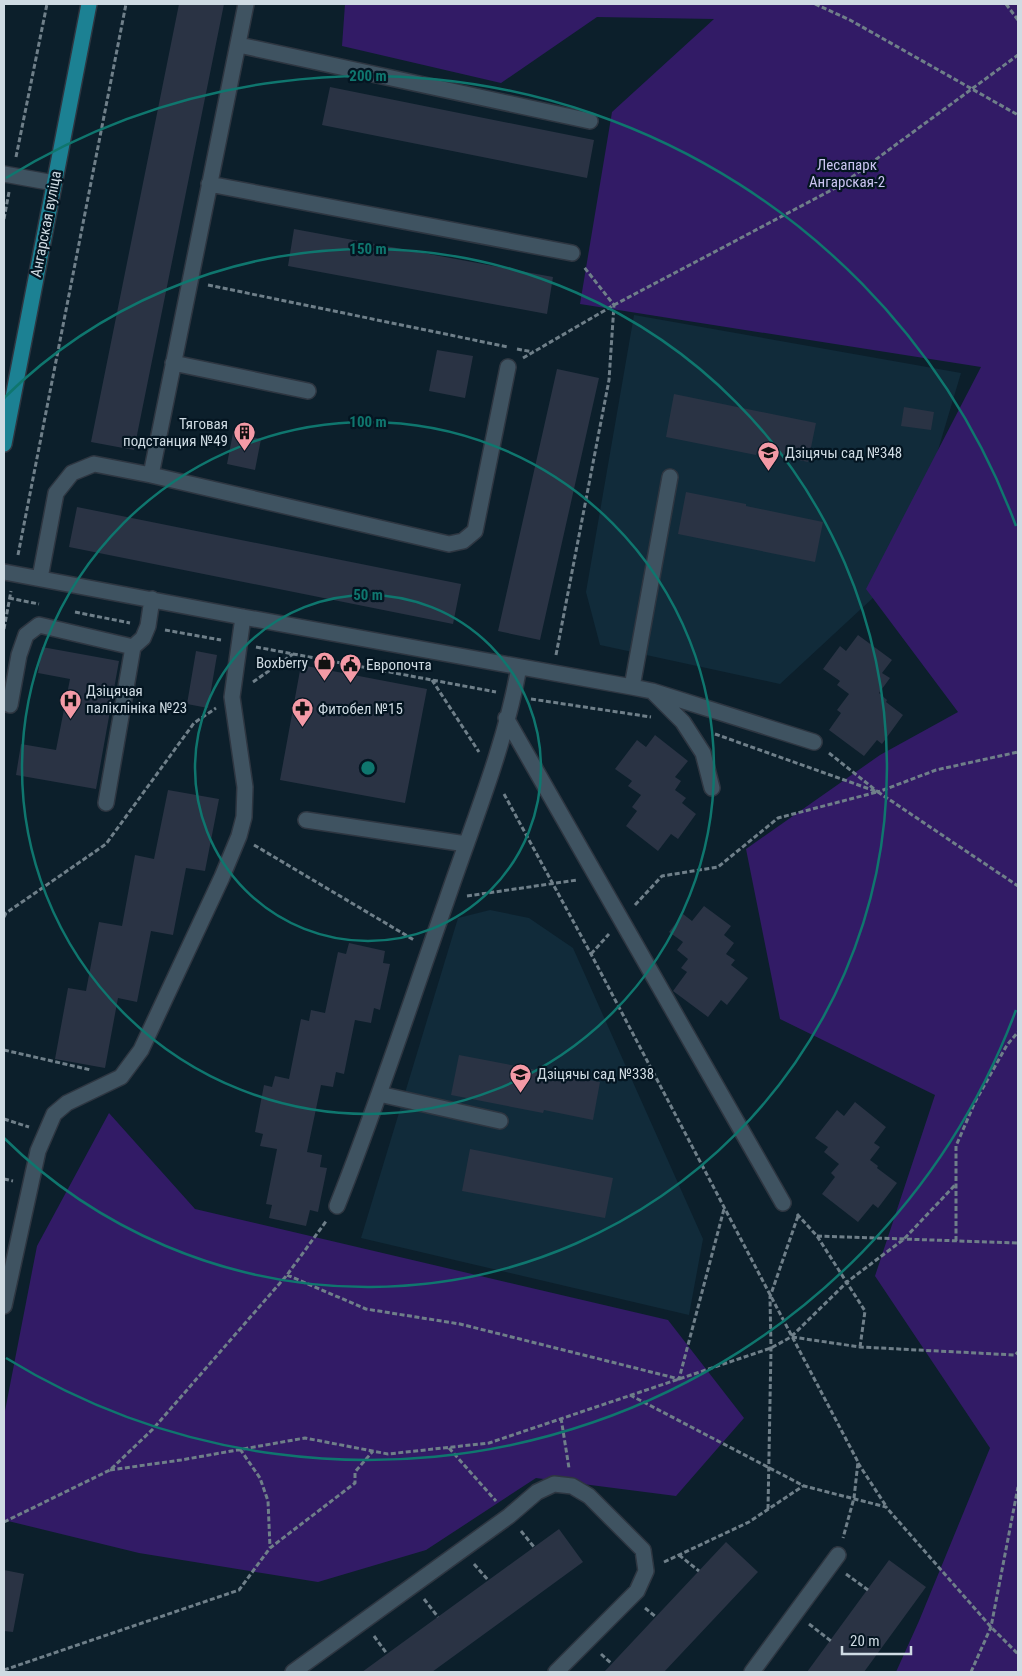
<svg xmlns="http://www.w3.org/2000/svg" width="1022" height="1676" font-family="'Roboto Condensed',sans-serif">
<rect width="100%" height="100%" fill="#0c1f2b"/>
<path fill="#112b3a" d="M 634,315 L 961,373 L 902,571 L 780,684 L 600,645 L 586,592 Z
M 490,910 L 529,918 L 573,948 L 703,1239 L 689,1315 L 361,1238 L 458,918 Z"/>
<path fill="#321b66" d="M 345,4 L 1018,4 L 1018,1672 L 896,1672 L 919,1621 L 990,1448 L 875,1276 L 935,1095 L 780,1019 L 746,849 L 880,755 L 958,712 L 866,589 L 981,367 L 580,304 L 612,112 L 714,19 L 597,17 L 501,83 L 342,46 Z
M 109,1113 L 195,1209 L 668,1320 L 744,1418 L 676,1496 L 536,1478 L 426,1550 L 318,1582 L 139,1553 L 4,1520 L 4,1416 L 37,1246 Z"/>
<path fill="#2a3344" d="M 179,4 L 224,4 L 134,450 L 91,442 Z
M 330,87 L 594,140 L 587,178 L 322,125 Z
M 294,229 L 553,277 L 547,314 L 288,266 Z
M 437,350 L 473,356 L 465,398 L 429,391 Z
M 557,369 L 599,378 L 540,640 L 498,631 Z
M 674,394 L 816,423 L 808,462 L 757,451 L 756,455 L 666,437 Z
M 904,407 L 934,412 L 931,430 L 901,426 Z
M 233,433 L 261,439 L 255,470 L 227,464 Z
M 686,492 L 746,504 L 746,506 L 823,522 L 815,562 L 678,534 Z
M 77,507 L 461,584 L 453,624 L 69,547 Z
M 858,635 L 892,660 L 882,673 L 890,678 L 879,693 L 887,700 L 886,702 L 903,715 L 882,744 L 877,740 L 864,756 L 829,730 L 841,713 L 837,710 L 849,694 L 837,685 L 840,681 L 823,669 L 840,646 L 846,651 Z
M 42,647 L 119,661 L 96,789 L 16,775 L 21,744 L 56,750 L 70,679 L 38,673 Z
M 196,651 L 217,655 L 208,708 L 187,704 Z
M 301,665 L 427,689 L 405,803 L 280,780 Z
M 655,735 L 688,761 L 675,777 L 681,781 L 675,790 L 686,798 L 682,803 L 696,814 L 678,839 L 671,834 L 658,851 L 626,826 L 637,811 L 632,807 L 641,795 L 628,786 L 632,781 L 615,769 L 637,740 L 646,747 Z
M 168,790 L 219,799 L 205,871 L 186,868 L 173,935 L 151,931 L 137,1002 L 118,998 L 105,1068 L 55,1059 L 68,988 L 86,991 L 99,922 L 122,926 L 135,855 L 154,859 Z
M 704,906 L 731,926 L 724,935 L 734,943 L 726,954 L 735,960 L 731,965 L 748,978 L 727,1005 L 721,1000 L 708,1017 L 673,991 L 687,972 L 681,968 L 688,959 L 677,950 L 683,942 L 669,932 L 683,914 L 692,921 Z
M 349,943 L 385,951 L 383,963 L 390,964 L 380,1010 L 374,1008 L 371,1023 L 355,1020 L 344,1074 L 336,1072 L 333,1087 L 321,1085 L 307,1152 L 322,1155 L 320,1167 L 327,1168 L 318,1212 L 310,1210 L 306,1226 L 269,1218 L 272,1205 L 266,1204 L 277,1149 L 260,1146 L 263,1134 L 255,1132 L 264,1085 L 272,1087 L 275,1076 L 289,1079 L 301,1019 L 309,1021 L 311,1010 L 325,1013 L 338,952 L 346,954 Z
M 459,1055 L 600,1082 L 593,1120 L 544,1110 L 543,1113 L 451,1095 Z
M 855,1102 L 886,1127 L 874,1143 L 880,1147 L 870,1160 L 878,1166 L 877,1168 L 897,1183 L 878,1208 L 873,1204 L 858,1222 L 822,1194 L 835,1177 L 831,1173 L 839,1164 L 824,1152 L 828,1147 L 815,1138 L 837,1110 L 844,1116 Z
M 470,1149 L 613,1178 L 605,1218 L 462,1191 Z
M 559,1529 L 583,1562 L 432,1672 L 362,1672 Z
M 726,1542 L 758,1572 L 664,1672 L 604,1672 Z
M 889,1560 L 926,1587 L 864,1672 L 807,1672 Z
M 4,1570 L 24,1574 L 13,1632 L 4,1631 Z"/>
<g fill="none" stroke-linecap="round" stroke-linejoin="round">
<defs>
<path id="minor" d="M 239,45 L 590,121
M 4,174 L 54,183
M 209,184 L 572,253
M 173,363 L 308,391
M 151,475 L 246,4
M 4,572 L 243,617 L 632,687 L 652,691 L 814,742
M 40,578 L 56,493 L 72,473 L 94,464 L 151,475 L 449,544 L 463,541 L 475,531 L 508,367
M 632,687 L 670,477
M 654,693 L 683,722 L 703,753 L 712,788
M 10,705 L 19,655 L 26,635 L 39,625 L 133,647 L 143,638 L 148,626 L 152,599
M 506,718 L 783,1203
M 106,803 L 133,647
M 306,820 L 466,844
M 379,1094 L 500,1121
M 337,1206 C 377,1106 410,1004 446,902 C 472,825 505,747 519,667
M 4,1306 L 38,1151 L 54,1114 L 67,1103 L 121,1077 L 141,1050 L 222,877 L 239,836 L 244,817 L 245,787 L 232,697 L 243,617
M 293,1672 L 509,1516 L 537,1492 L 554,1484 L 572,1486 L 589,1496 L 643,1550 L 646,1571 L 637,1591 L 556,1672
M 752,1672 L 838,1555"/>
<path id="major" d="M 4,444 L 89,4"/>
</defs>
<use href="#minor" stroke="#2e3641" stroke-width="18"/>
<use href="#major" stroke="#2e3641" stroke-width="18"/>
<path stroke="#6f7f89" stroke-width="3" stroke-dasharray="5 2.5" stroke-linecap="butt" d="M 815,4 L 850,20 L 1018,115
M 1006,4 L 1018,20
M 16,157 L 47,4
M 4,219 L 9,192
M 208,285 L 508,347
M 517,349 L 533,352
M 523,358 L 614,305 L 841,185 L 1018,55
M 18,555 L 126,4
M 9,598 L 39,604
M 75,612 L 130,623
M 4,629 L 11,591
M 165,630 L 221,640
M 256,647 L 496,692
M 556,655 L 609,380 L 614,305 L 584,267
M 432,680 L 479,752
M 253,682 L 293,654
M 531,699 L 651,717
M 715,734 L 878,792 L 1018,886
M 829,753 L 878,792 L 936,770 L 1018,752
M 504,794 L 591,954 L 858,1462 L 854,1498 L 843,1538
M 254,845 L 414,940
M 467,896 L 577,880
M 635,905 L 662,876 L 718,867 L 778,818 L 877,792
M 4,917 L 6,913 L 106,844 L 194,723 L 216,708
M 591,954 L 609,934
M 4,1050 L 91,1070
M 4,1119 L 29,1127
M 4,1179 L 13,1181
M 797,1214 L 817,1236 L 865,1311 L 860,1347
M 817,1236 L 1018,1243
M 956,1241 L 956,1146 L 975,1102 L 1007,1045 L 1018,1032
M 287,1275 L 366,1309 L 460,1324 L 679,1379 L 724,1209
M 792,1337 L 860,1347 L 1015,1355 L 1018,1352
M 630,1395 L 804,1486 L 886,1507 L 991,1627 L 1018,1654
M 561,1418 L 569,1468
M 449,1448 L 496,1501
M 240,1449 L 260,1478 L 268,1501 L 270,1547
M 858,1463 L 886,1506
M 110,1470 L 181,1460 L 305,1438 L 388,1454 L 489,1443 L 679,1379 L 771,1348 L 791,1337 L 847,1282 L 904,1239 L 956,1184
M 768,1509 L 771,1348 L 770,1297 L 798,1216
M 4,1522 L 110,1470 L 153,1429 L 287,1275 L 327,1220
M 521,1531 L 534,1547
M 679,1555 L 699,1571
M 664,1562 L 749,1522 L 803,1486
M 474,1564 L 488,1580
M 846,1574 L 868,1590
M 424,1599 L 438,1617
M 645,1608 L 656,1617
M 809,1624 L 831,1641
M 374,1636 L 387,1654
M 601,1654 L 612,1664
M 4,1670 L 239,1590 L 270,1548 L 355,1483 L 355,1472 L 373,1451
M 971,1672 L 991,1627 L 1018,1487"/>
<use href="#minor" stroke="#3f5361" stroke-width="15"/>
<use href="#major" stroke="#1c8193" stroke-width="15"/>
</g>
<g fill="none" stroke="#0f766e" stroke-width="2.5">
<circle cx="368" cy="768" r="173"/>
<circle cx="368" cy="768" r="346"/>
<path d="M4 398A519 519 0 1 1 4 1138"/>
<path d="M1016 1010A692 692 0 0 1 6 1358M6 178A692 692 0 0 1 1016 526"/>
</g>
<defs>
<symbol id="building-pin" viewBox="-11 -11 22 30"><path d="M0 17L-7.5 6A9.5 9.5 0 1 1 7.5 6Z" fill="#f49aa6" stroke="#041521"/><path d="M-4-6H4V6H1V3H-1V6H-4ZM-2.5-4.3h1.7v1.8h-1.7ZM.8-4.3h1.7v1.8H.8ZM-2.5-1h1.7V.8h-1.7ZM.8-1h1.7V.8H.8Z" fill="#111"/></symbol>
<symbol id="school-pin" viewBox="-11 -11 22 30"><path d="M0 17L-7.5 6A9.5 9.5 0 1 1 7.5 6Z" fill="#f49aa6" stroke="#041521"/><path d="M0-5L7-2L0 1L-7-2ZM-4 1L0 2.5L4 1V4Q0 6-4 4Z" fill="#111"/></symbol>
<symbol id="shop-pin" viewBox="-11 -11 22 30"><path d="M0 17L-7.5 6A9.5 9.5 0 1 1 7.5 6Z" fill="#f49aa6" stroke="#041521"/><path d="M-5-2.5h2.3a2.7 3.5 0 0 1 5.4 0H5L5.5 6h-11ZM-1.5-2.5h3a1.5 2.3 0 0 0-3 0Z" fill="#111"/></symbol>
<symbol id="civic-pin" viewBox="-11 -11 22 30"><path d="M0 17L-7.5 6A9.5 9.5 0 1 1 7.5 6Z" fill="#f49aa6" stroke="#041521"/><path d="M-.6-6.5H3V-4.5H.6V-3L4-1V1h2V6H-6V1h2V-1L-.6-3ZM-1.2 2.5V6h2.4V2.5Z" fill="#111"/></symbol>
<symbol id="hospital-pin" viewBox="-11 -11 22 30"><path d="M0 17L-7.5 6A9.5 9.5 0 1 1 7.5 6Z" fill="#f49aa6" stroke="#041521"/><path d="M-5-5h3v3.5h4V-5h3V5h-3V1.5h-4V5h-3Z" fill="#111"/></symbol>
<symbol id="pharmacy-pin" viewBox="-11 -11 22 30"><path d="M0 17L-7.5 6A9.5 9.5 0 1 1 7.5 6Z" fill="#f49aa6" stroke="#041521"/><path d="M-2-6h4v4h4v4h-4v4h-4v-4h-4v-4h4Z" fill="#111"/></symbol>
</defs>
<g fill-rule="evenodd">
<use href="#building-pin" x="232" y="420" width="25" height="34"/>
<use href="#school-pin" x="756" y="440" width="25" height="34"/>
<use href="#shop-pin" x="312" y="650" width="25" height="34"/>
<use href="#civic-pin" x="338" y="652" width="25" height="34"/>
<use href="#hospital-pin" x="58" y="688" width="25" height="34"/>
<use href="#pharmacy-pin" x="290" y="696" width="25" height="34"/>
<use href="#school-pin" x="508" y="1062" width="25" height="34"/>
</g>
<g text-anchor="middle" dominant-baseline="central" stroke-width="4.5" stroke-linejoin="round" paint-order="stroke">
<g font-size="15" fill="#cbc5f1" stroke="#041521">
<text x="847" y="165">Лесапарк<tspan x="847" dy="17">Ангарская-2</tspan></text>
</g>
<g font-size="15" fill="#cfdbe3" stroke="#041521">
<text transform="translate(46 224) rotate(-79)">Ангарская вуліца</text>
</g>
<g font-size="15" fill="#cfdbe3" stroke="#041521" text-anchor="start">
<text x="228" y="424" text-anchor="end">Тяговая<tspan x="228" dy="17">подстанция №49</tspan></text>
<text x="785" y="453">Дзіцячы сад №348</text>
<text x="308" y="663" text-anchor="end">Boxberry</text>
<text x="366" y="665">Европочта</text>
<text x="86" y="691">Дзіцячая<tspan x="86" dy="17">паліклініка №23</tspan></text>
<text x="318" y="709">Фитобел №15</text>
<text x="537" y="1074">Дзіцячы сад №338</text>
</g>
</g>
<circle cx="368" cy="768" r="8" fill="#0f766e" stroke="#041521" stroke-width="2.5"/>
<g font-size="15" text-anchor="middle" font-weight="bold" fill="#0f766e" stroke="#041521" stroke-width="4.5" stroke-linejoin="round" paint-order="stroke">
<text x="368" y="81">200 m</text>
<text x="368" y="254">150 m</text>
<text x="368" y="427">100 m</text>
<text x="368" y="600">50 m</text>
</g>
<rect width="1022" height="1676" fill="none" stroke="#cfdbe3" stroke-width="10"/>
<path d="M842 1646v8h69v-8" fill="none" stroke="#cfdbe3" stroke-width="2.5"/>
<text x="850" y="1646" font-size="15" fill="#cfdbe3" stroke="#041521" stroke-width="4" paint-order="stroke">20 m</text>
</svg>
